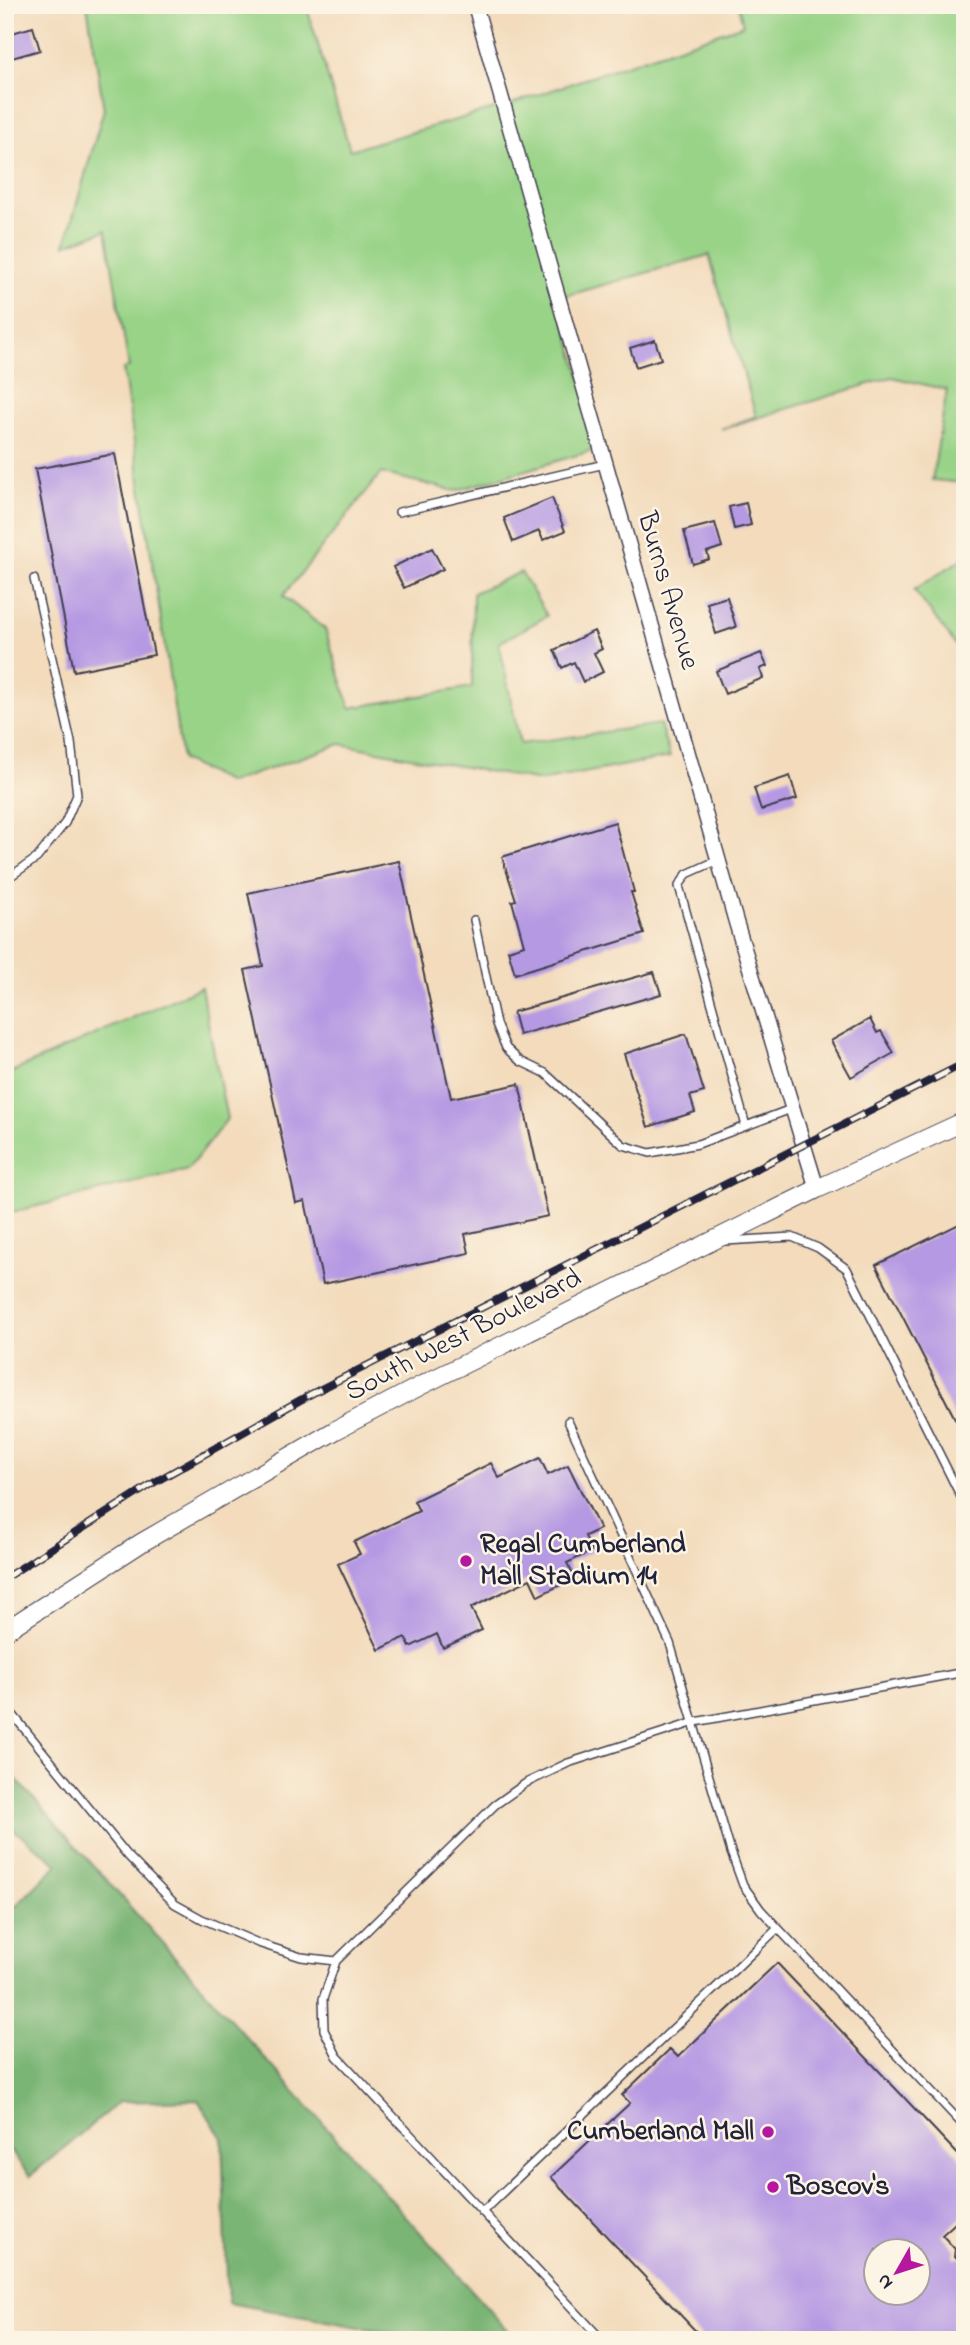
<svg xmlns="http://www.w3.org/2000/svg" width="970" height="2345" font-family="'Indie Flower',sans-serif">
<rect width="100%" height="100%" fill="#fcf5e5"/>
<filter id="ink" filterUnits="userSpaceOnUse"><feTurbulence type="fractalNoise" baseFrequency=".0143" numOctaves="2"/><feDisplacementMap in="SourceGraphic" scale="14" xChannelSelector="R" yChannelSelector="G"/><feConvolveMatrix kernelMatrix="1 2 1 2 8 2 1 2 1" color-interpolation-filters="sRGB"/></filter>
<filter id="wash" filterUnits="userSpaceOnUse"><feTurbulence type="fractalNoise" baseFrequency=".00686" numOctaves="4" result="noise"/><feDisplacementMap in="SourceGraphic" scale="28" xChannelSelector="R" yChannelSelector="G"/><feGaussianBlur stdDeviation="1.57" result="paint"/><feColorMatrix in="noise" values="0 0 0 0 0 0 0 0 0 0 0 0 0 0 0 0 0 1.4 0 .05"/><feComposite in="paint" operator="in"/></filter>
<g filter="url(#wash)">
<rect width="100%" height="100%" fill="#f3dbbc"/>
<path fill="#98d387" stroke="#5d7a61" stroke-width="2" d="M 87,5 L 306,5 L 350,150 L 505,106 L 743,25 L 738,5 L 965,5 L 965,483 L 932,480 L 947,390 L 892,377 L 721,429 L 756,416 L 709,255 L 558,298 L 601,448 L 455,491 L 381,473 L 283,596 L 325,629 L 350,708 L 472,687 L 473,593 L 521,572 L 547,616 L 499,643 L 520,744 L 660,724 L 670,757 L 540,781 L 340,744 L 229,783 L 182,760 L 123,369 L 129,367 L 106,230 L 65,245 L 104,109 Z
M 965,557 L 965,657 L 914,590 Z
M 201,987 L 227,1119 L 188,1169 L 5,1214 L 5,1075 Z"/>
<path fill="#7ab574" stroke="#4e6c58" stroke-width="2" d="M 10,1772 L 516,2340 L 416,2340 L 397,2334 L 228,2303 L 222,2138 L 198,2100 L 119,2102 L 30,2176 L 5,2144 L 5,1917 L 58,1864 L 5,1823 L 5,1784 Z"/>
<g id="blocks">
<path fill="#b599e3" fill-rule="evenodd" d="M 33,27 L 40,50 L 5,60 L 5,35 Z
M 655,340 L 661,359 L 636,367 L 630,348 Z
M 115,454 L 154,655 L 74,671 L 35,469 Z
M 552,498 L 565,531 L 543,540 L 539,531 L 513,542 L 504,518 Z
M 746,503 L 751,525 L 734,529 L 729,507 Z
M 715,523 L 722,547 L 707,552 L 709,559 L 693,564 L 684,531 Z
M 432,548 L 443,569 L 404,588 L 393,567 Z
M 727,597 L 736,627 L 716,634 L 707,603 Z
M 594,631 L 602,649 L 594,653 L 603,672 L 583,682 L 574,662 L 562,668 L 554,650 Z
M 761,653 L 767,666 L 760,669 L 763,678 L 725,694 L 716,671 Z
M 790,776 L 797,799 L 761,810 L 754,788 Z
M 615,822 L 634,892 L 631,892 L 644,934 L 515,974 L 508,950 L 524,945 L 512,901 L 516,900 L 502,857 Z
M 399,861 L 451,1098 L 519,1084 L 548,1216 L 465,1234 L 469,1253 L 323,1284 L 305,1201 L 296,1203 L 245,970 L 263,966 L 248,893 Z
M 654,972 L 661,994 L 519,1035 L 513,1012 Z
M 870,1019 L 877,1033 L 881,1031 L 894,1053 L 851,1077 L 831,1041 Z
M 686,1034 L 704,1092 L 690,1096 L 695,1112 L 648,1127 L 624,1054 Z
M 965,1221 L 965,1438 L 876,1265 Z
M 540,1458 L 548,1475 L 568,1465 L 600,1529 L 585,1536 L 592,1551 L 567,1563 L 575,1578 L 538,1596 L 530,1579 L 471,1608 L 482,1630 L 443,1648 L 437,1634 L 410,1647 L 405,1637 L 379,1650 L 338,1564 L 360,1554 L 354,1542 L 419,1511 L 414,1501 L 491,1463 L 499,1478 Z
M 777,1963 L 965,2162 L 965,2214 L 942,2235 L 955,2249 L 954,2257 L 965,2259 L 965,2340 L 704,2340 L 551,2177 L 630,2103 L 622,2095 L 670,2049 L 678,2057 ZM 876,2250 L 918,2250 L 918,2292 L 876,2292 Z"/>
</g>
</g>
<g filter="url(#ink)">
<use href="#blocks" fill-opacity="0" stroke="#413e4e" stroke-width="2"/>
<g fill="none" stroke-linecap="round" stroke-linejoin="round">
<defs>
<path id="service" d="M 399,512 L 605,464
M 718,860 L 687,874 L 679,886 L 746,1126
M 5,880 L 37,858 L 65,823 L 77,795 L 71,742 L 34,579
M 474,920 L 496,1024 L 506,1048 L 520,1061 L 545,1073 L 623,1145 L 650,1153 L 698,1144 L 791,1109
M 725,1241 L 792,1237 L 818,1248 L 847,1269 L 965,1505
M 568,1421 L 670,1643 L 731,1852 L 743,1885 L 761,1910 L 965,2127
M 5,1705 L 128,1856 L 175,1904 L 202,1919 L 258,1943 L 301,1957 L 336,1961
M 482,2212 L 778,1928
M 959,2253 L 965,2247
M 602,2340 L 337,2056 L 324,2030 L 323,1999 L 336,1961 L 495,1805 L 526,1783 L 568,1763 L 695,1722 L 965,1672"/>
<path id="minor" d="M 475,5 L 736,922 L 817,1189"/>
<path id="tertiary" d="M 5,1631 L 141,1543 L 336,1430 L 420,1386 L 817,1189 L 965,1121"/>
</defs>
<use href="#service" stroke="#413e4e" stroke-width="10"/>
<use href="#minor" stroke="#413e4e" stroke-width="17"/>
<use href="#tertiary" stroke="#413e4e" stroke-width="20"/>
<use href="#service" stroke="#fff" stroke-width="7"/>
<use href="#minor" stroke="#fff" stroke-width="14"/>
<use href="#tertiary" stroke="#fff" stroke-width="18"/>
<defs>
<path id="rail" d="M 5,1578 L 155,1482 L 311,1394 L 965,1063"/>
</defs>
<use href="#rail" stroke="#22223b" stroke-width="8"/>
<use href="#rail" stroke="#fcf5e5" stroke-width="5" stroke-dasharray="16" stroke-linecap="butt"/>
</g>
</g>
<g fill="#b5179e" stroke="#fcf5e5" stroke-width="2.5">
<circle cx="466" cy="1561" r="7"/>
<circle cx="768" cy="2132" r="7"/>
<circle cx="773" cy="2187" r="7"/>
</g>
<g text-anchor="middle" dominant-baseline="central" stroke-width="5" stroke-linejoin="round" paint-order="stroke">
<g font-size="28" fill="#22223b" stroke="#fcf5e5">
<text transform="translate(667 591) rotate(74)">Burns Avenue</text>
<text transform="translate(464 1336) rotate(-27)">South West Boulevard</text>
</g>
<g font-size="28" font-weight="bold" fill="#22223b" stroke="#fcf5e5" text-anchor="start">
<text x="480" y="1545">Regal Cumberland<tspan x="480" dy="32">Mall Stadium 14</tspan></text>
<text x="754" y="2132" text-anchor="end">Cumberland Mall</text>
<text x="787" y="2187">Boscov's</text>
</g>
</g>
<rect width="970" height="2345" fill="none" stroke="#fcf5e5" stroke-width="28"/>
<g transform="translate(897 2272) rotate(231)"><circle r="33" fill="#fcf5e5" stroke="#a5a1a1" stroke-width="2"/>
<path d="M0-5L12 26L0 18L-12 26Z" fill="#b5179e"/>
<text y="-10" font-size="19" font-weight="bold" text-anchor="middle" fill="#22223b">N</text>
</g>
</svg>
